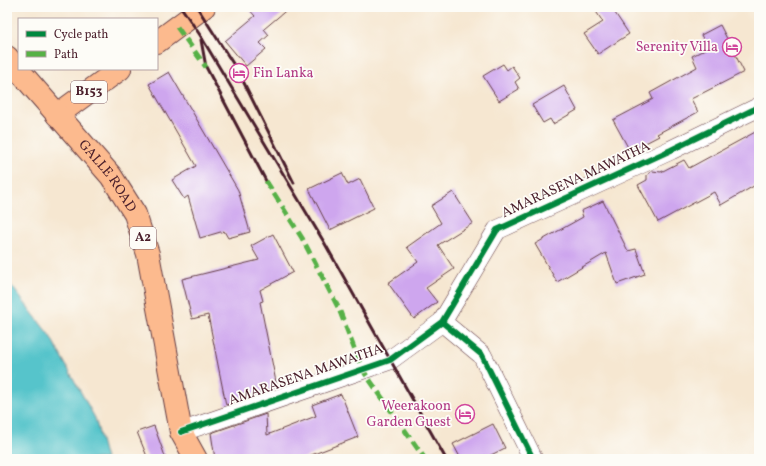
<svg xmlns="http://www.w3.org/2000/svg" width="766" height="466" font-family="Vollkorn,serif">
<rect width="100%" height="100%" fill="#fdfcf7"/>
<filter id="ink" filterUnits="userSpaceOnUse"><feTurbulence type="fractalNoise" baseFrequency=".025" numOctaves="2"/><feDisplacementMap in="SourceGraphic" scale="8" xChannelSelector="R" yChannelSelector="G"/><feConvolveMatrix kernelMatrix="1 2 1 2 8 2 1 2 1" color-interpolation-filters="sRGB"/></filter>
<filter id="wash" filterUnits="userSpaceOnUse"><feTurbulence type="fractalNoise" baseFrequency=".012" numOctaves="4" result="noise"/><feDisplacementMap in="SourceGraphic" scale="16" xChannelSelector="R" yChannelSelector="G"/><feGaussianBlur stdDeviation="0.9" result="paint"/><feColorMatrix in="noise" values="0 0 0 0 0 0 0 0 0 0 0 0 0 0 0 0 0 1.4 0 .05"/><feComposite in="paint" operator="in"/></filter>
<g filter="url(#wash)">
<rect width="100%" height="100%" fill="#f6e7d1"/>
<path fill="#57c4cb" stroke="#50727b" d="M 7,280 L 50,336 L 95,418 L 106,459 L 7,459 Z"/>
<g id="blocks">
<path fill="#cea6ee" d="M 247,7 L 290,7 L 264,29 L 269,35 L 260,43 L 266,49 L 246,66 L 225,41 L 255,16 Z
M 593,7 L 611,7 L 629,34 L 598,54 L 584,34 L 603,22 Z
M 720,25 L 744,72 L 691,99 L 698,112 L 657,134 L 659,136 L 630,151 L 613,120 L 653,99 L 650,93 L 697,67 L 692,56 L 708,48 L 701,35 Z
M 503,64 L 507,70 L 512,66 L 520,78 L 515,82 L 519,89 L 499,101 L 483,76 Z
M 169,72 L 238,190 L 250,232 L 228,238 L 224,231 L 200,238 L 188,196 L 184,199 L 172,180 L 196,166 L 149,84 Z
M 564,86 L 577,110 L 553,124 L 550,119 L 543,123 L 532,105 Z
M 759,130 L 759,183 L 721,205 L 714,192 L 658,222 L 638,185 L 647,180 L 647,175 L 652,171 L 661,172 L 684,160 L 689,168 Z
M 342,173 L 348,185 L 360,179 L 374,208 L 330,230 L 309,189 Z
M 453,192 L 473,223 L 438,245 L 454,269 L 426,288 L 437,302 L 414,319 L 388,283 L 418,262 L 407,247 L 441,223 L 431,206 Z
M 603,201 L 628,251 L 636,249 L 645,274 L 617,284 L 606,253 L 557,282 L 535,244 L 583,217 L 581,211 Z
M 273,234 L 293,272 L 260,290 L 263,301 L 260,302 L 277,387 L 226,405 L 208,315 L 192,319 L 182,279 L 259,260 L 251,246 Z
M 341,394 L 358,437 L 301,459 L 215,459 L 211,433 L 266,414 L 267,435 L 316,416 L 312,405 Z
M 493,424 L 505,448 L 483,459 L 461,459 L 453,444 Z
M 154,426 L 166,459 L 148,459 L 137,432 Z"/>
</g>
</g>
<g filter="url(#ink)">
<use href="#blocks" fill-opacity="0" stroke="#643d44" stroke-width="1"/>
<g fill="none" stroke-linecap="round" stroke-linejoin="round">
<defs>
<path id="minor" d="M 442,322 L 482,355 L 533,459
M 181,432 L 390,360 L 442,322 L 497,230 L 671,150 L 759,107"/>
<path id="major" d="M 157,42 L 204,7
M 57,115 L 120,69"/>
<g id="highway">
<path id="s1" d="M 7,57 L 111,176 L 135,214 L 148,254 L 181,432 L 196,459"/>
</g>
</defs>
<use href="#minor" stroke="#643d44" stroke-width="20"/>
<use href="#major" stroke="#643d44" stroke-width="24"/>
<use href="#highway" stroke="#643d44" stroke-width="24"/>
<use href="#minor" stroke="#fff" stroke-width="19"/>
<use href="#major" stroke="#fcba8e" stroke-width="22"/>
<use href="#highway" stroke="#fcba8e" stroke-width="22"/>
<path stroke="#4a1f2b" stroke-width="3" d="M 181,7 L 200,35 L 324,242 L 446,459
M 197,7 L 239,73 L 294,183
M 201,40 L 206,67 L 266,181"/>
<path stroke="#57b146" stroke-width="5" stroke-dasharray="10 5" stroke-linecap="butt" d="M 177,27 L 206,67
M 266,181 L 302,238 L 339,309 L 362,369 L 425,459"/>
<defs>
<path id="cycleway" d="M 442,322 L 482,355 L 533,459
M 181,432 L 390,360 L 442,322 L 497,230 L 671,150 L 759,107"/>
</defs>
<use href="#cycleway" stroke="#fdfcf7" stroke-width="8"/>
<use href="#cycleway" stroke="#00873e" stroke-width="6"/>
</g>
</g>
<defs>
<symbol id="hotel-ring" viewBox="-11 -11 22 22"><circle r="9.5" fill="#fdfcf7" stroke="#d1479c" stroke-width="1.5"/><path d="M-6-4.5h1.5V1H6V5H4.5V3h-9V5H-6ZM-4 0a1.8 1.8 0 1 1 3.6 0ZM.5 0V-2.5h3Q6-2.5 6 0Z" fill="#d1479c"/></symbol>
</defs>
<g fill-rule="evenodd">
<use href="#hotel-ring" x="721" y="36" width="22" height="22"/>
<use href="#hotel-ring" x="228" y="62" width="22" height="22"/>
<use href="#hotel-ring" x="454" y="403" width="22" height="22"/>
</g>
<g text-anchor="middle" dominant-baseline="central" stroke-width="3.5" stroke-linejoin="round" paint-order="stroke">
<g fill="#fdfcf7" stroke="#806168" stroke-width="1">
<rect x="71" y="81" width="36" height="22" rx="3"/>
<rect x="130" y="227" width="26" height="22" rx="3"/>
</g>
<g font-size="13" font-weight="bold" fill="#4a1f2b">
<text x="89" y="92">B153</text>
<text x="143" y="238">A2</text>
</g>
<g font-size="14" fill="#b23c85" stroke="#fdfcf7" text-anchor="end">
<text x="718" y="47">Serenity Villa</text>
<text x="253" y="73" text-anchor="start">Fin Lanka</text>
<text x="451" y="406">Weerakoon<tspan x="451" dy="16">Garden Guest</tspan></text>
</g>
<g font-size="14" fill="#4a1f2b" stroke="#fdfcf7">
<text stroke="none"><textPath href="#s1" startOffset="156">GALLE ROAD</textPath></text>
<text transform="translate(576 180) rotate(-25)">AMARASENA MAWATHA</text>
<text transform="translate(306 375) rotate(-19)">AMARASENA MAWATHA</text>
</g>
</g>
<rect width="766" height="466" fill="none" stroke="#fdfcf7" stroke-width="24"/>
<rect x="18" y="18" width="140" height="52" fill="#fdfcf7" stroke="#b5a4a5"/>
<rect x="26" y="31" width="20" height="6" fill="#00873e" stroke="#b5a4a5"/>
<text x="54" y="38" font-size="12" fill="#4a1f2b">Cycle path</text>
<rect x="26" y="51" width="20" height="6" fill="#57b146" stroke="#b5a4a5"/>
<text x="54" y="58" font-size="12" fill="#4a1f2b">Path</text>
</svg>
